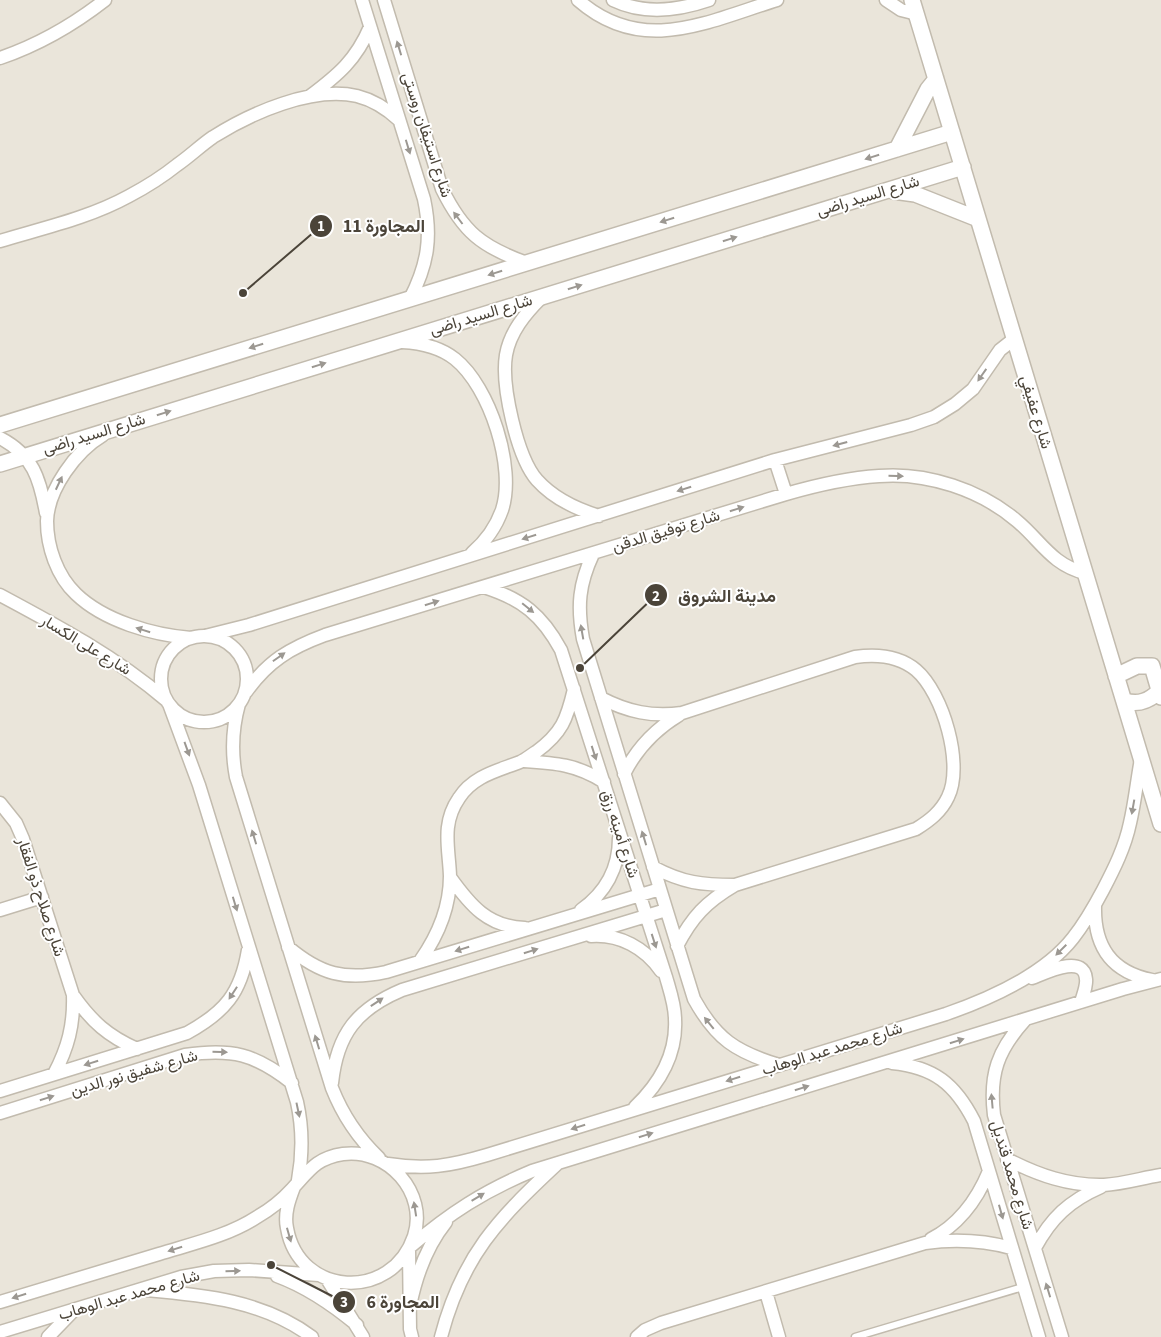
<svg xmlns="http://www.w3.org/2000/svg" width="1161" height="1337" font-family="'Source Sans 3',Vazirmatn,sans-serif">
<rect width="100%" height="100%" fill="#f6f3ec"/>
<path fill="#eae5da" d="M 0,0 L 1161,0 L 1161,1337 L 0,1337 Z"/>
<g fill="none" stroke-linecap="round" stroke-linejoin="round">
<defs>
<path id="service" d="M 855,1337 L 1023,1287"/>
<path id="minor" d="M 362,0 L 424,199 C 432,237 428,264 410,299
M 384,0 L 442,189 C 463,232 482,247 527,263
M 578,0 C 642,56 706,22 777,0
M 613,0 C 644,15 677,11 709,0
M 886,0 L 901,10 L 917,14
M 0,58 C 38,45 73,25 105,0
M 310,96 C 338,75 356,60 370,27
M 0,241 C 43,228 89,218 129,196 C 146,187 162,177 177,165 C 190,156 200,146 213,137 C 251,113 312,86 357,96 C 373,100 387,109 399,120
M 541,298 C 525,314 510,332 506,355 C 501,385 517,457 537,480 C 554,499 576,509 599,516
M 402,342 C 421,343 440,347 455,359 C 490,387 516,468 502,510 C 496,527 486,541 472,553
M 103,435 C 76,451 48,489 47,521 C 47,547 57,576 76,594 C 104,621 153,635 191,638
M 0,438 C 33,455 40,479 46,513
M 775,460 L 786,494
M 593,554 C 579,584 577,606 583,639 L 694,999 C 716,1039 736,1052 779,1065
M 484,587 C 522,599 542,615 561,650 L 666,977 C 670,991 675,1005 675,1019 C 677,1055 660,1083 635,1107
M 0,595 C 58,626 116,657 166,700
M 205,636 L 249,625 L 775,460 L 911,425 L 934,417 L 955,404 L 973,389 L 1000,350 L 1014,339
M161 679a43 43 0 1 1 86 0a43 43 0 1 1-86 0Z
M 246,692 C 268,661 290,648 325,635 L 786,494 C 817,485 847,478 879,476 C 927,472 981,490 1017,521 C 1041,541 1052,565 1085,573
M 601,698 C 628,712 652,717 682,713 L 855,657 C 876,654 898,655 916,670 C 943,693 964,765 948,797 C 941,812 929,821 916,829 L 735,885 C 706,902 692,917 677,946
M 169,704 L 199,785 L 297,1102 C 303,1129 303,1153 298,1180
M 239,704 C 232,729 231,751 236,777 L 332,1088 C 343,1116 358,1138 379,1158
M 522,761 C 554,763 576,764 604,782
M 624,774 C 637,748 654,730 679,715
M 0,803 L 16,823 L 23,839 L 73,995 C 74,1025 68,1048 54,1074
M 653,867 C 683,883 702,885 735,885
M 450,877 C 470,905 488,927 525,928
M 1095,906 C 1094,946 1111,972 1152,980
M 0,910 L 42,897
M 581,910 C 605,893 619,868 619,838
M 591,936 C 620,934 645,948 661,971
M 288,947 C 320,974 345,981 386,972 L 660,889
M 420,961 C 437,937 450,907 450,876 C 449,848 441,824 459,798 C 473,776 497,771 520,762 C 525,760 531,755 536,752 C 562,733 567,719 574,689
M 1032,978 C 1045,973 1084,953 1086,979 C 1087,986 1083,995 1081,1002
M 73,995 C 92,1022 108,1036 137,1049
M 1025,1020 C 998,1050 989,1074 994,1115 L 1062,1337
M 892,1063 C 934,1067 955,1084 974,1121 L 1039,1337
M 332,1083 C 337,1034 357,1009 402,990 L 666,910
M 0,1091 L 187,1033 C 225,1012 241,993 248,950
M 0,1113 L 185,1055 C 232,1048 255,1054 292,1083
M 1007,1159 C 1038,1175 1069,1186 1104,1185 C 1123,1184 1142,1178 1161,1175
M 388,1164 C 426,1170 450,1166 487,1155 L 946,1014 C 989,999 1044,975 1073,938 C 1084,924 1094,907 1103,890 C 1114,869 1125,847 1130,823 C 1135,802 1137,780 1141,759
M 931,1239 C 960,1224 977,1200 989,1171
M 410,1247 C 450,1213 484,1191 532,1171 L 1123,989 L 1161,979
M 1035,1248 C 1051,1218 1069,1201 1101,1187
M 409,1250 L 410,1329 L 412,1337
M 277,1276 C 307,1287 333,1305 357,1325
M 327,1279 L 363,1337
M 146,1290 C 205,1295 264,1301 312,1337
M 766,1292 L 779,1337
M 0,1302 C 53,1286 106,1270 159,1254 C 191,1244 228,1236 257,1217 C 271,1209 282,1200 292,1189 C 309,1171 316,1158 343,1154 C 388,1148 428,1193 414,1236 C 392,1302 299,1297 287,1228 C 284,1214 289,1200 294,1187
M 410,1306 C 416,1276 426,1247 446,1222
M 0,1332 L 181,1277 L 214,1271 L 249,1270 L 319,1275
M 48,1337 L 74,1310
M 441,1337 C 462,1256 498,1219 557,1164
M 637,1337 L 645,1330 L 661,1323 L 925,1243 C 955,1239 982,1240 1011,1248"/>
<path id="tertiary" d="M 912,0 L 1161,824
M 897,149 L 928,89 L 936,79
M 893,191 L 915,194 L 978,219
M 0,425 L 952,132
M 0,464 L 963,167
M 1116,676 L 1137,666 L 1152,666 L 1161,697
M 1125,701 C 1139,705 1149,701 1159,691"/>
</defs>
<use href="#service" stroke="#c2bbae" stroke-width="9"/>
<use href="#minor" stroke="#c2bbae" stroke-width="15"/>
<use href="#tertiary" stroke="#c2bbae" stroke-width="18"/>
<use href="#service" stroke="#fff" stroke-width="6"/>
<use href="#minor" stroke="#fff" stroke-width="12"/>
<use href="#tertiary" stroke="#fff" stroke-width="15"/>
</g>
<defs><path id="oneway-solid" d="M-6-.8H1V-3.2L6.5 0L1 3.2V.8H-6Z" transform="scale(1.25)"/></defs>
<g fill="#9c9892">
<use href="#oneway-solid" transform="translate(399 48) rotate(-107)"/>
<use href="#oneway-solid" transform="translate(408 147) rotate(73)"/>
<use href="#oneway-solid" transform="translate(872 157) rotate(163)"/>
<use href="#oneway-solid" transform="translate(458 218) rotate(-127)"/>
<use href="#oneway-solid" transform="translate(667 220) rotate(163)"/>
<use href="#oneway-solid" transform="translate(730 239) rotate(-17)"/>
<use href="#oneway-solid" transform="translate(495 273) rotate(163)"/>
<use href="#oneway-solid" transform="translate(575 287) rotate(-17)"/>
<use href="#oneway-solid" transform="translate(256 346) rotate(163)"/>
<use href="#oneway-solid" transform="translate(319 365) rotate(-17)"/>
<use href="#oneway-solid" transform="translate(982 375) rotate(125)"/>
<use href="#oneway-solid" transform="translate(164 413) rotate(-17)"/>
<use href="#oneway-solid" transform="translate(840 444) rotate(165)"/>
<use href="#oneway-solid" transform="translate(896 476) rotate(2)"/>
<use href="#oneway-solid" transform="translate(59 483) rotate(-65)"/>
<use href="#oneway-solid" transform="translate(684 489) rotate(163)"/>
<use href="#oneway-solid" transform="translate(737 509) rotate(-17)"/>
<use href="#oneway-solid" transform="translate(529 537) rotate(163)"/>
<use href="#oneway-solid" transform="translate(432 603) rotate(-17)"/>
<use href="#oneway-solid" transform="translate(528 608) rotate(39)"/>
<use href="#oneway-solid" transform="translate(143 630) rotate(-163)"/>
<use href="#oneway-solid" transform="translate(582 632) rotate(-100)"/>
<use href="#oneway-solid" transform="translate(279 657) rotate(-35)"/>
<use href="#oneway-solid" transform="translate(187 749) rotate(70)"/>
<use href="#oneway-solid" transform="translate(594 753) rotate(72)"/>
<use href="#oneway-solid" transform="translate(1133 807) rotate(100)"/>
<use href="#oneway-solid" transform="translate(254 837) rotate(-107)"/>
<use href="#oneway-solid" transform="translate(644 838) rotate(-107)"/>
<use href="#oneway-solid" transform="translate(235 904) rotate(73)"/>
<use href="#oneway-solid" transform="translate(654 941) rotate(72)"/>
<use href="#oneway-solid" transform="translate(462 949) rotate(163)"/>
<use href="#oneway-solid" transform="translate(1061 950) rotate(135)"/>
<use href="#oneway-solid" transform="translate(531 951) rotate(-17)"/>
<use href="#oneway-solid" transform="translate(233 993) rotate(123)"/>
<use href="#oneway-solid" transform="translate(377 1002) rotate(-34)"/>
<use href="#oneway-solid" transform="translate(709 1023) rotate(-129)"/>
<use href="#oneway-solid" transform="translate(957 1041) rotate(-17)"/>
<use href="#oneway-solid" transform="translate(317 1042) rotate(-107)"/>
<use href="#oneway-solid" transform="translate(220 1052) rotate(2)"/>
<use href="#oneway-solid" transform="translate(91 1063) rotate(163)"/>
<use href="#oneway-solid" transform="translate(733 1079) rotate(163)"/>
<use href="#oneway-solid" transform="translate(802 1088) rotate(-17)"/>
<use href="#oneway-solid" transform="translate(47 1098) rotate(-17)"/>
<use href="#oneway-solid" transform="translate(992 1101) rotate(-95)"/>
<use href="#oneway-solid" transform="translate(298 1110) rotate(78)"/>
<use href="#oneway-solid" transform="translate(578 1127) rotate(163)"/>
<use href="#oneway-solid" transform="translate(646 1135) rotate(-17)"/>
<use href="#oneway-solid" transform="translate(478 1197) rotate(-31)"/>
<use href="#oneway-solid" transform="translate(415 1209) rotate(-99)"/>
<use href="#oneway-solid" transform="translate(1001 1212) rotate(74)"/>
<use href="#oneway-solid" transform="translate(289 1235) rotate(74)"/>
<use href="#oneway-solid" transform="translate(175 1249) rotate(163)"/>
<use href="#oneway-solid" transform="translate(233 1271) rotate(-2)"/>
<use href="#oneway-solid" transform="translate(1048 1290) rotate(-107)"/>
<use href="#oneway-solid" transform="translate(19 1296) rotate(163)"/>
</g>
<g text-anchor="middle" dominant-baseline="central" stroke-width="4" stroke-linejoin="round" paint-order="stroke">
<g font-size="16" fill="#4b4439" stroke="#fff">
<text transform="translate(427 135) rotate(72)">شارع استيفان روستى</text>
<text transform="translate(868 196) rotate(-17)">شارع السيد راضى</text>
<text transform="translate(481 315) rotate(-17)">شارع السيد راضى</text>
<text transform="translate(1036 412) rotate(73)">شارع عفيفي</text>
<text transform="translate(94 434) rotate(-17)">شارع السيد راضى</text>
<text transform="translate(666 531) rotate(-17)">شارع توفيق الدقن</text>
<text transform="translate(86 645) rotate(31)">شارع على الكسار</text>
<text transform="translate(620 834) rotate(72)">شارع أمينه رزق</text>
<text transform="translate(41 897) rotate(72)">شارع صلاح ذو الفقار</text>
<text transform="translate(832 1049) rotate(-17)">شارع محمد عبد الوهاب</text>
<text transform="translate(134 1073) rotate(-16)">شارع شفيق نور الدين</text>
<text transform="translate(1012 1175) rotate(73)">شارع محمد قنديل</text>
<text transform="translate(129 1295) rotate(-16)">شارع محمد عبد الوهاب</text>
</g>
</g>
<path fill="none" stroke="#4b4439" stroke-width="2" d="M243 293L321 226M580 668L656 595M271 1265L344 1302"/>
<g fill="#4b4439" stroke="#fff" stroke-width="2">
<circle cx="243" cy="293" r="5"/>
<circle cx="580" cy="668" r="5"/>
<circle cx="271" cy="1265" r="5"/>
<circle cx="321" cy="226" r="12"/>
<circle cx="656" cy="595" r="12"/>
<circle cx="344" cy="1302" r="12"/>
</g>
<g font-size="15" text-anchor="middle" font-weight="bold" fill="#fff">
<text x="321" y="231">1</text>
<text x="656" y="601">2</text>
<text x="344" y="1307">3</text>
</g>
<g font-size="18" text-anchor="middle" font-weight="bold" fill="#4b4439" stroke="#fff" stroke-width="4" stroke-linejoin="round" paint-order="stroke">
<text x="384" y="232">المجاورة 11</text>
<text x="727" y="602">مدينة الشروق</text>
<text x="403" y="1308">المجاورة 6</text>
</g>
</svg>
